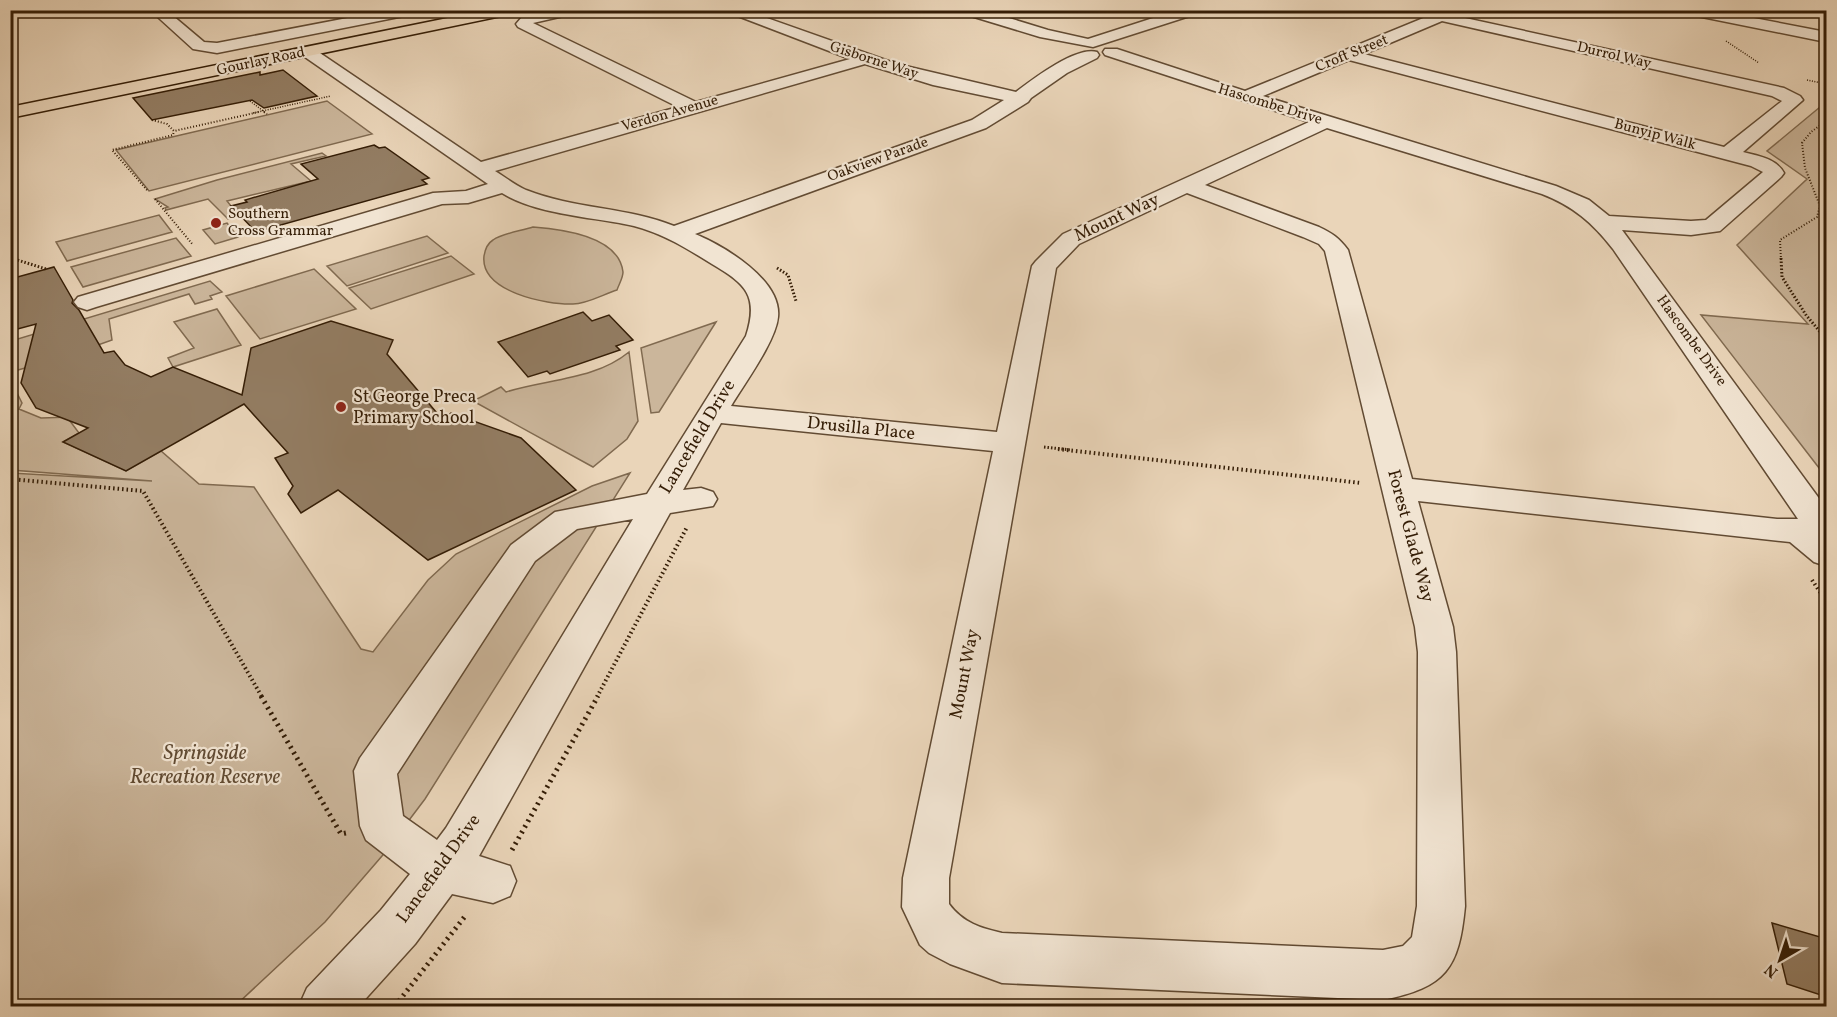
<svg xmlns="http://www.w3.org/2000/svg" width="1837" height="1017" font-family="Vollkorn,serif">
<rect width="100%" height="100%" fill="#ead5b9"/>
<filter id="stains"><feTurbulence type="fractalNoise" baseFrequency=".00333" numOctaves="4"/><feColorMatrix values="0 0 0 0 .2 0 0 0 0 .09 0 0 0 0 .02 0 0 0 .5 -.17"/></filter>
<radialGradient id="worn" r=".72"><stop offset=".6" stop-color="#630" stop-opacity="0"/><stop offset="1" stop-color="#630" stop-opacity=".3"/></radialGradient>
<path fill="#cbb69b" stroke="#806a50" stroke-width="1.5" d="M 327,101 L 372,134 L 149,191 L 116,150 Z
M 1826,102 L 1826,477 L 1701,315 L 1808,324 L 1737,245 L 1807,179 L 1767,151 Z
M 322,153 L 326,156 L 291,164 L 311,181 L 227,201 L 235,211 L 231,213 L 237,217 L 228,219 L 208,199 L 166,210 L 165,208 L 168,207 L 155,199 L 217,180 Z
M 159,215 L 172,232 L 67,261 L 56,242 Z
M 227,223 L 238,237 L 215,244 L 203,230 Z
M 533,227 C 560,229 619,236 623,272 C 623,278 619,284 617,290 C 604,294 587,304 573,304 C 547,305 480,292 484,256 C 485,250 488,243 493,240 C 503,233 521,231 533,227 Z
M 427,236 L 448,253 L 347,286 L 327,266 Z
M 176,238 L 191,256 L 83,287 L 71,267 Z
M 451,256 L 474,274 L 371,309 L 349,288 Z
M 314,269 L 356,309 L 260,339 L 226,296 Z
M 210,281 L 222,292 L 210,296 L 212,299 L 195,304 L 189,294 L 109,319 L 112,340 L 67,356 L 11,372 L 11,341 Z
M 217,309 L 241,345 L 173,367 L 168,358 L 194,348 L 174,322 Z
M 716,322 L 659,412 L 651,413 L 641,348 Z
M 629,352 L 638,421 L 627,439 L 593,467 L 473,401 L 501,387 L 506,392 C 547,379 595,380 629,352 Z
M 10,379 L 22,403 L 19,409 L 41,418 L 71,417 L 70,421 L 79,433 L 63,442 L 126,471 L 161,451 L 199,484 L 254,487 L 361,649 L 373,652 L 428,580 L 456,554 L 592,486 L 630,473 L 425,799 L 382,856 L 325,922 L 235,1006 L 11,1006 L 11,473 L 152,481 L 11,470 Z"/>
<path fill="#937d63" stroke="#341d06" stroke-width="1.5" d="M 283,70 L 317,96 L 264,108 L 252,100 L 152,120 L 133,98 L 260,72 L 260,75 Z
M 374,145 L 379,148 L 385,147 L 429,178 L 422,180 L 427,184 L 256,232 L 231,206 L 247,202 L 245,200 L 318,179 L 301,164 Z
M 54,267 L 73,300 L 72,303 L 79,310 L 104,353 L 114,351 L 125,365 L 151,377 L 173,367 L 242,395 L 251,348 L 331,321 L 393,340 L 387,354 L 442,419 L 451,413 L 521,438 L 576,490 L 428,560 L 338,490 L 301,513 L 288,494 L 293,486 L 275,458 L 288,453 L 244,404 L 126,471 L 63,442 L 88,428 L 36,408 L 21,383 L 36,324 L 10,331 L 10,279 Z
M 583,312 L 592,321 L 609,315 L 633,340 L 616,346 L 620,350 L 550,374 L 547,371 L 528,377 L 498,342 Z
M 1772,923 L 1827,939 L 1827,997 L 1787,984 Z"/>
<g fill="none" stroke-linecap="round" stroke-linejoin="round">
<defs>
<path id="minor" d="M 150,10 L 166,10 L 204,42 L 217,43 L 389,10 L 421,10 L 414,14 L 217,53 L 193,49 Z
M 550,10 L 579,10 L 577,13 L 533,23 L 696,102 L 850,59 L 722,10 L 744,10 L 897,64 L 1016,92 C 1033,79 1076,46 1097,52 L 1099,55 L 1097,58 L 1067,73 L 1031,98 L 1028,102 L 986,128 L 695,234 C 724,246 782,280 778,317 C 776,341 744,384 731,406 L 997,432 L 1032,266 L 1036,261 L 1063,234 L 1309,122 L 1105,55 L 1103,52 L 1105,49 L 1117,49 L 1245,91 L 1443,10 L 1464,10 L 1456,16 L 1784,88 L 1800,96 L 1803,100 L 1743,152 C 1758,156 1776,158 1784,173 L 1781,177 L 1720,231 L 1691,235 L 1622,230 L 1826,508 L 1826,532 L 1824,534 L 1826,536 L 1826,566 L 1814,562 L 1790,542 L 1418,501 L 1453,627 L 1456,652 L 1465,906 C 1459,969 1446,987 1383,1000 L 1002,983 L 950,964 L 929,953 L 920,945 L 902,907 L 903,878 L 993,451 L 721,423 L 683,490 L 701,488 L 713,492 L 717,499 L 713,506 L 670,513 L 479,856 L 510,866 L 516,881 L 510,896 L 493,903 L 452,894 L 415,944 L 359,1006 L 299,1006 L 307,988 L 381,910 L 410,874 L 366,840 L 360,826 L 354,771 L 360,758 L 511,545 L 555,512 L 647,494 L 746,336 C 759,296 746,284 712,264 C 688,249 662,233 634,226 C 595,217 537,215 502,193 L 468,203 L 442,204 L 96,307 L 87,310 L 78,307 L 74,302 L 78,297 L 433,193 L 466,191 L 488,184 L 302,55 L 300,52 L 302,49 L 314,49 L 481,162 L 678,107 L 518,27 L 516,24 L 522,17 ZM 1442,21 L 1772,96 L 1782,101 L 1724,147 L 1364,54 ZM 1349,60 L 1751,166 L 1763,172 L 1706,220 L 1691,221 L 1609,216 L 1589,200 L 1556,186 L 1263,96 ZM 865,64 L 933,85 L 1004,100 L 972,120 L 674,226 C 627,207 574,209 526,190 C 515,185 505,177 495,171 ZM 1327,128 L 1542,194 C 1573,206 1593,223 1613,249 L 1798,519 L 1777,519 L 1412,479 L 1348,250 C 1339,238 1332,233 1319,227 L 1205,185 ZM 1187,193 L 1303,237 L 1319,244 L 1325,251 L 1415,627 L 1418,652 L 1417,906 L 1412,937 L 1403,946 L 1383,950 L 1002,933 C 981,928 963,923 949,904 L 949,878 L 1056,268 L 1079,244 ZM 633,519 L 446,828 L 437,840 L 403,816 L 397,774 L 535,561 L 577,529 Z
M 959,10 L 983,10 L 1048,30 L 1088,39 L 1178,10 L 1201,10 L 1199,13 L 1093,47 L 1040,37 L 961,13 Z
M 1680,10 L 1712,10 L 1826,32 L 1826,42 L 1687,14 Z"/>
<path id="major" d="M 487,10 L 518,10 L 511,14 L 10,118 L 10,107 Z"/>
</defs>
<use href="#minor" stroke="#624b33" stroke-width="3"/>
<use href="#major" stroke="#341d06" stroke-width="3"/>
<path stroke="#341d06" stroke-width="1.5" stroke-dasharray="1 1.5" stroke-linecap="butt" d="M 1726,41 L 1759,63
M 1807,80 L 1826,84
M 250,101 L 266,113
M 253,113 L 331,96"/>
<path stroke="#341d06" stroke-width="2" stroke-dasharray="1 2" stroke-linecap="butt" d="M 264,112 L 267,114
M 152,120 L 167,124 L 174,131 L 259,112
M 147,190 L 112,150 L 173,135 L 174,131
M 155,199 L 193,245
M 10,258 L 16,260
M 1781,260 L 1780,240 L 1817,217 L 1820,206 L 1805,168 L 1802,143 L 1811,132 L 1826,121"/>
<path stroke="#341d06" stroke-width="3" stroke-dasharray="1.5 2" stroke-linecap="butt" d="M 11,258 L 46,269
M 1781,258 L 1782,277 L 1806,315 L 1826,339
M 777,268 L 788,275 L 796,301
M 1044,447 L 1071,450"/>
<path stroke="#341d06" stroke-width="4" stroke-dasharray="1.5 3" stroke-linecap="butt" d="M 1058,449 L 1361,483
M 10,479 L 143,491 L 262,697
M 1812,580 L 1826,601
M 597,697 L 687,527"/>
<path stroke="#341d06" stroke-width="5" stroke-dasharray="2 4.5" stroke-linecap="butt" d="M 261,696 L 341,834 L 346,833
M 512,850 L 598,696
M 395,1006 L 466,915"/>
<use href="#minor" fill="#f1e4d2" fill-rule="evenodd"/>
<use href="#major" fill="#ead5b9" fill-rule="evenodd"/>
</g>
<g fill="#8f2418" stroke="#f1e4d2" stroke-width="2">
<circle cx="216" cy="223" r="6"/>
<circle cx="341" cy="407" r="6"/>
</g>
<g text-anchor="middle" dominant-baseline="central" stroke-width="4.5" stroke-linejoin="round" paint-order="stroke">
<g font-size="15" fill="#341d06" stroke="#f1e4d2">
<text transform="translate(1352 54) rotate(-22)">Croft Street</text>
<text transform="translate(1614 56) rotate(13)">Durrol Way</text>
<text transform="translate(874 61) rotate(18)">Gisborne Way</text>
<text transform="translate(261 62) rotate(-12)">Gourlay Road</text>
<text transform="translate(1270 105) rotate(17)">Hascombe Drive</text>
<text transform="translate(670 114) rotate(-16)">Verdon Avenue</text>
<text transform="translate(1655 135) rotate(15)">Bunyip Walk</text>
<text transform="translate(878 160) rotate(-20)">Oakview Parade</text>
<text transform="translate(1691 341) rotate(54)">Hascombe Drive</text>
</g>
<g font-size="15" fill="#341d06" stroke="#f1e4d2" text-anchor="start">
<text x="228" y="214">Southern<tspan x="228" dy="17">Cross Grammar</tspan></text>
</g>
<g font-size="18" fill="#341d06" stroke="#f1e4d2">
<text transform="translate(1117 218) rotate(-25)">Mount Way</text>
<text transform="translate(861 429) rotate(6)">Drusilla Place</text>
<text transform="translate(698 437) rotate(-59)">Lancefield Drive</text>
<text transform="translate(1410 536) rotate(75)">Forest Glade Way</text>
<text transform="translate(965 674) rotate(-79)">Mount Way</text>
<text transform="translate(439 869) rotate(-54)">Lancefield Drive</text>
</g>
<g font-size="18" fill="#341d06" stroke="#f1e4d2" text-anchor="start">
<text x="353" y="397">St George Preca<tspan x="353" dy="21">Primary School</tspan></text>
</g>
<g font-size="21" font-style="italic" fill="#614b33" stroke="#f1e4d2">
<text x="205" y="753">Springside<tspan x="205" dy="24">Recreation Reserve</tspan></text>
</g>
</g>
<rect width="1837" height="1017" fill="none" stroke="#ead5b9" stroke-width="36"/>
<rect x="12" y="12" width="1813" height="993" fill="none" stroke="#341d06" stroke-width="3"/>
<rect x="18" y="18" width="1801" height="981" fill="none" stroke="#341d06" stroke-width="1.5"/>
<g transform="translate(1780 960) rotate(219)" stroke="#f1e4d2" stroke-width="4.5" paint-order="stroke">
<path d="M0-4.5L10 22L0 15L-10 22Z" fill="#341d06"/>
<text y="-9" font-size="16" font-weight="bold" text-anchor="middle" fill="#341d06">N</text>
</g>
<rect width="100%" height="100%" filter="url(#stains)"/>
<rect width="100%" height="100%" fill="url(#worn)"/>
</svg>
